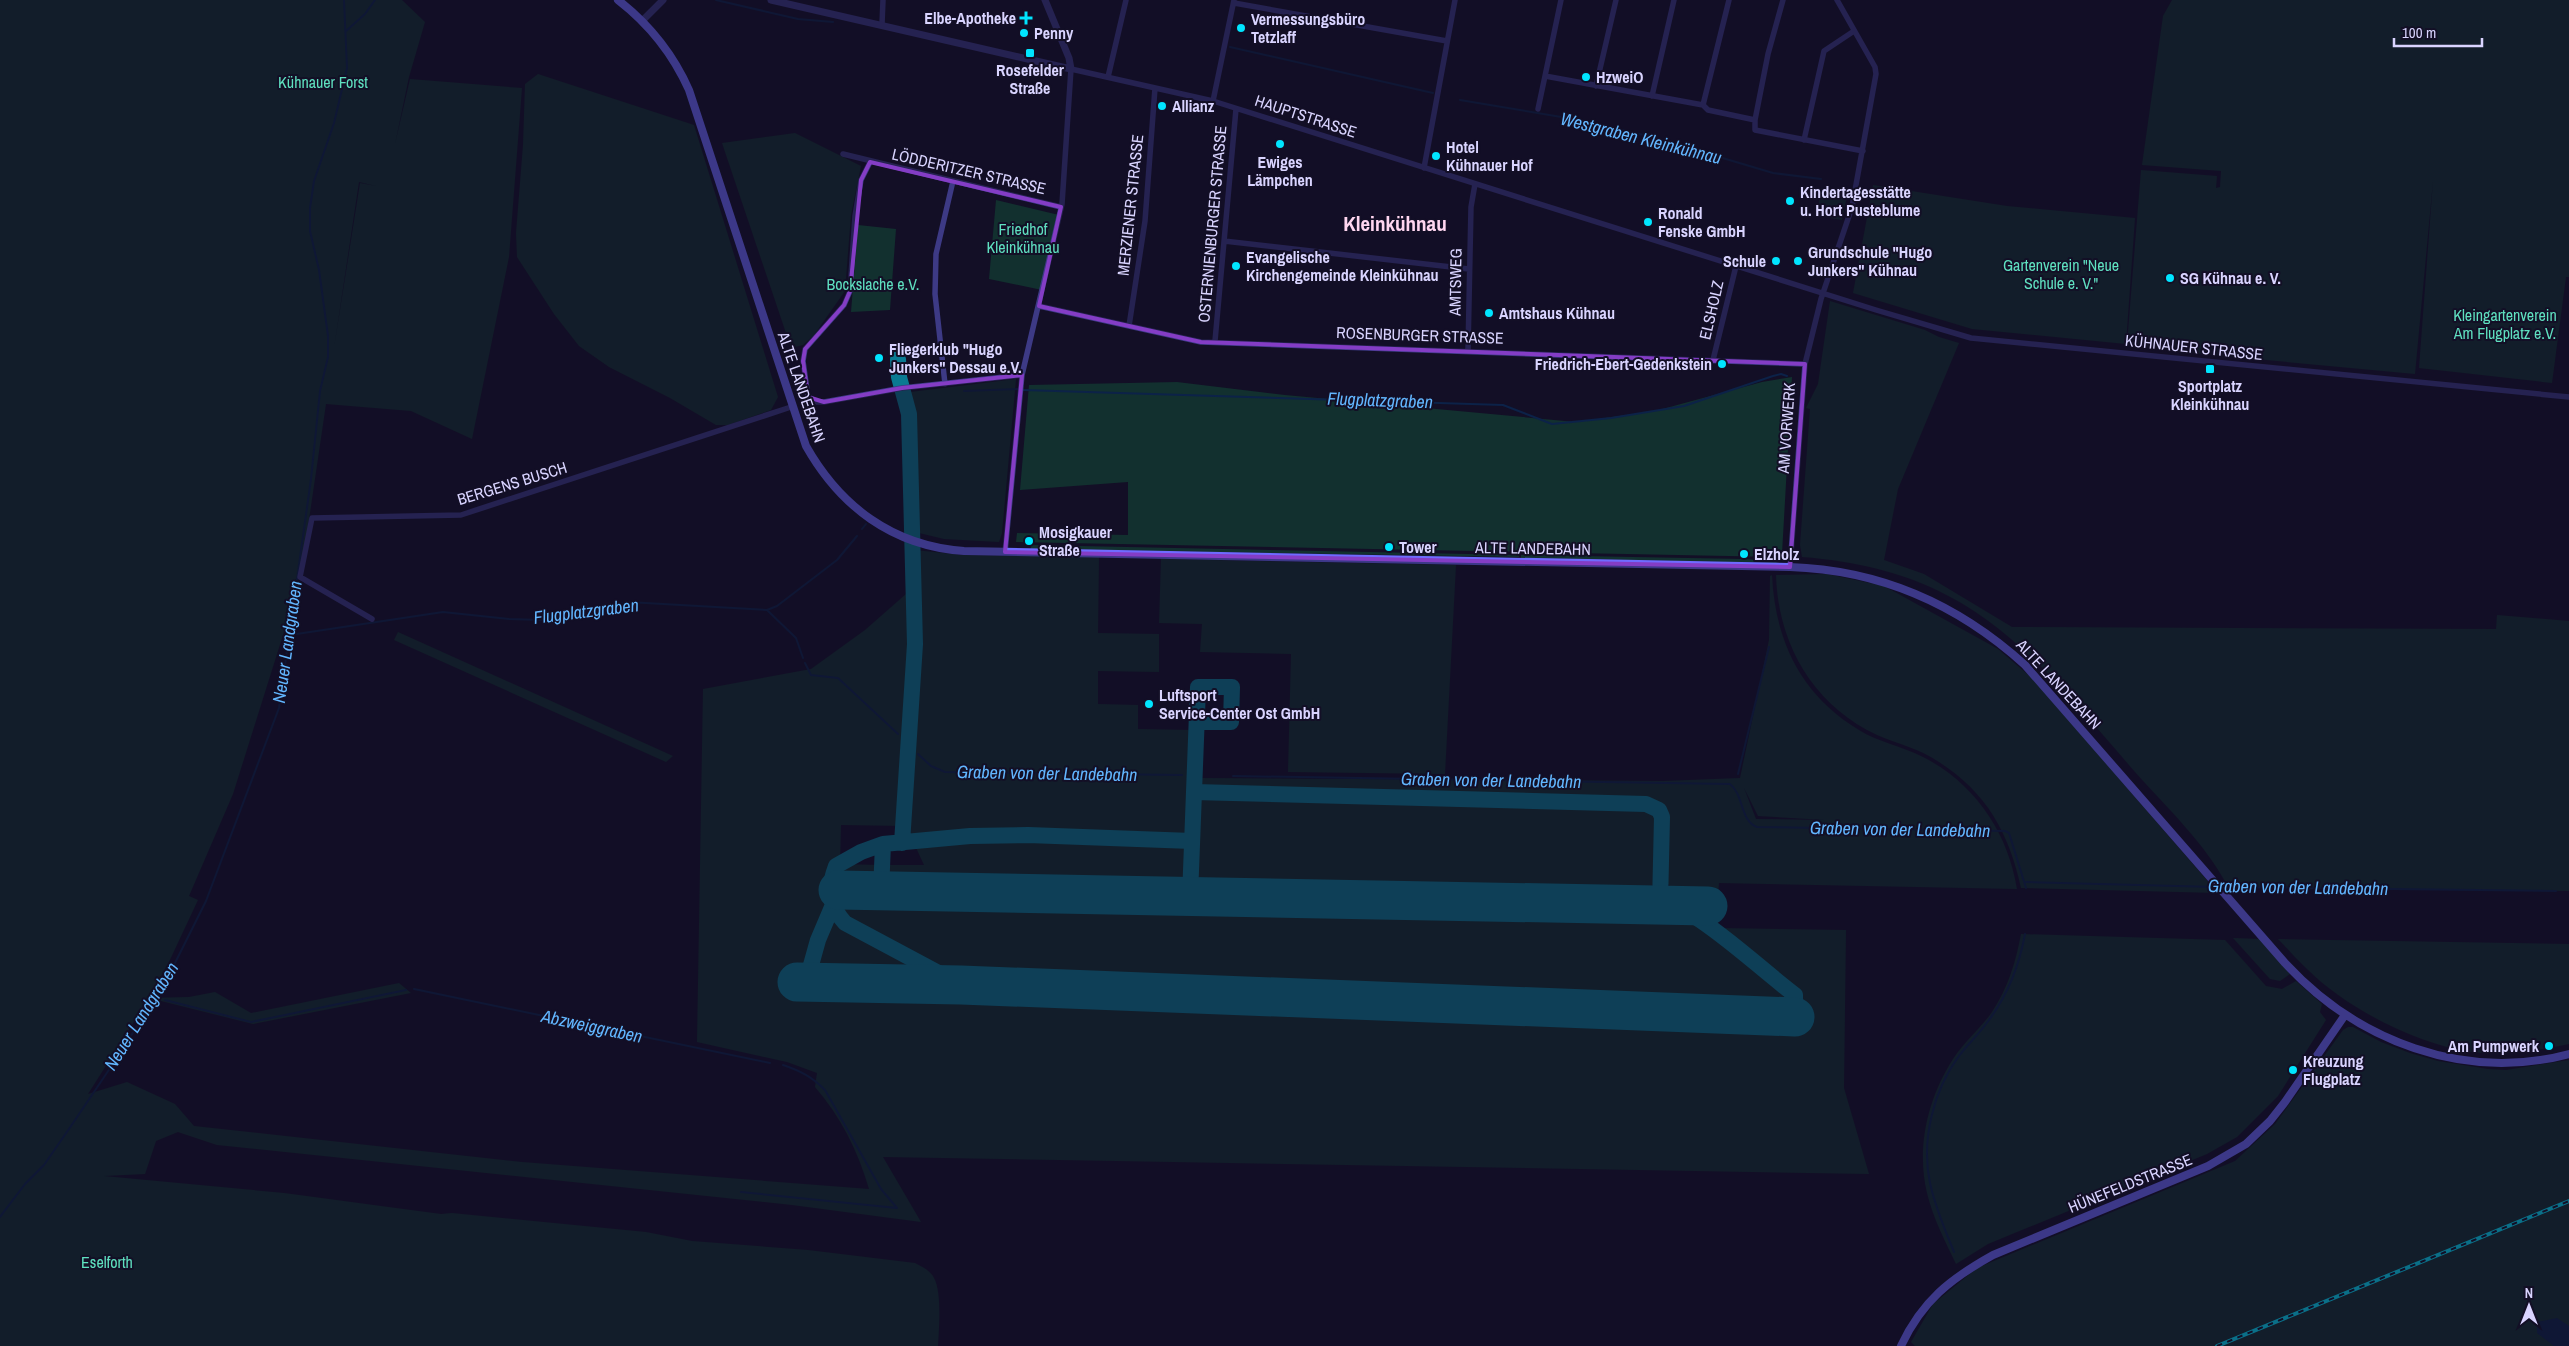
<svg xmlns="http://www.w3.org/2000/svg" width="2569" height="1346" font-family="'Archivo Narrow',sans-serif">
<rect width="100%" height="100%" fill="#130f26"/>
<path fill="#12302f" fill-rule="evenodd" d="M 0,0 L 402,0 L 425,22 L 409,77 L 395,144 L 410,79 L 522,88 L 509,257 L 472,439 L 411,411 L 326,404 L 301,574 L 293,582 L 288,619 L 233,794 L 189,896 L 198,900 L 168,964 L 149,998 L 189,997 L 215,992 L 251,1013 L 399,983 L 411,993 L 253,1024 L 149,998 L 88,1094 L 127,1082 L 175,1104 L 194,1126 L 522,1162 L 869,1189 C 858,1151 841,1117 815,1087 L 817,1073 L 787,1062 L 697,1042 L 703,689 L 811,669 L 865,630 L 906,594 L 905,549 L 963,555 L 1099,557 L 1098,633 L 1159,634 L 1159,672 L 1098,671 L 1098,704 L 1138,705 L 1138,729 L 1192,730 L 1187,873 L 1174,885 L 889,880 L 885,876 L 885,865 L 924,865 L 906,826 L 841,825 L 840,864 L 879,865 L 879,875 L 875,880 L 838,879 L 837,901 L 1694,916 L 1718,917 L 1718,928 L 1846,930 L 1844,1088 L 1869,1174 L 883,1157 L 921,1222 L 792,1205 L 217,1145 L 178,1132 L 156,1141 L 145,1174 L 104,1176 L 284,1193 L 441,1214 L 452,1213 L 646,1232 L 692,1241 L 808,1250 L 915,1263 C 922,1267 930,1270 934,1278 C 942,1292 939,1329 938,1346 L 0,1346 ZM 359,182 L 376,186 L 360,183 L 334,348 Z
M 2172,0 L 2569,0 L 2569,277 L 2566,277 L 2552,383 L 2419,368 L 2433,181 L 2415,374 L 2202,354 L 2127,344 L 2141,170 L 2217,176 L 2216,188 L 2220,187 L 2221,171 L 2142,165 L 2163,16 Z
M 538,74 L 694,125 L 778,397 L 771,410 L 728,425 L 716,425 L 670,398 L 609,367 L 579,346 L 554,314 L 517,257 L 516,233 L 523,145 L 525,84 Z
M 795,133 L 861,166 L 851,215 L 845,291 L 814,335 L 803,345 L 791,348 L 722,143 Z
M 1873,185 L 2007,206 L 2135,218 L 2126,344 L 1972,329 L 1853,293 Z
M 1821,188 L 1848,192 L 1842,220 L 1817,216 Z
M 996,200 L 1059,215 L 1042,290 L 989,279 Z
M 858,225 L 896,229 L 890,310 L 851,312 Z
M 1830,301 L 1925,330 L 1939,337 L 1959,343 L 1898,489 L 1884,560 L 1924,574 L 2012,627 L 2496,629 L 2497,615 L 2569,621 L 2569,891 L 2228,887 C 2206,844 2167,808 2135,772 C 2032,653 1972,570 1802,557 L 1800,545 L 1810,409 L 1806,408 L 1818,384 Z
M 1792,377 L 1782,554 L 1779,557 L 1016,542 L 1017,533 L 1128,535 L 1128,482 L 1020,490 L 1029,385 L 1177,382 L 1285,395 L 1576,422 L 1655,411 L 1762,382 Z
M 1016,379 L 1002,533 L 999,542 L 944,539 L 915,532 L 915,430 L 910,392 Z
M 1031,545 L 1519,555 L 1519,557 L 1031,549 Z
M 1521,555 L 1744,559 L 1780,561 L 1776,563 L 1521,558 Z
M 1161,559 L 1456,565 L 1445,774 L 1288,772 L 1291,654 L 1200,652 L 1202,624 L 1159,623 Z
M 1827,574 L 1884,586 L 1998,649 L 2032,678 L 2218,893 L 2021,888 C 2009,833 1987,793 1939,762 C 1920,749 1898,744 1877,735 C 1813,705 1778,644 1776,575 Z
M 1772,575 C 1775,641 1801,695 1859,730 C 1878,742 1901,746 1921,756 C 1974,782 2008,832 2017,889 L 1719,883 L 1718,895 L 1677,894 L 1667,883 L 1655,883 L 1642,894 L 1206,886 L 1196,873 L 1200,778 L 1663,781 L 1740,778 L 1769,640 L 1770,576 ZM 1744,788 L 1758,816 L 1825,820 L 1756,819 Z
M 398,632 L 673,756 L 666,762 L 394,640 Z
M 2021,934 L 2225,940 L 2266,986 L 2282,989 L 2296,981 L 2322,1004 L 2320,1012 L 2326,1020 L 2278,1096 L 2237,1137 L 2207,1154 L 1988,1244 L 1956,1264 C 1945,1241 1933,1218 1927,1193 C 1916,1147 1928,1098 1953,1059 C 1964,1042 1981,1028 1992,1012 C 2008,988 2016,961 2021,934 Z
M 2233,938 L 2260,939 L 2290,974 L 2280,981 L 2270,979 Z
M 2278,939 L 2569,944 L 2569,1044 C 2537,1051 2504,1056 2471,1052 C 2416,1044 2346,1008 2307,969 C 2297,960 2288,949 2278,939 Z
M 2348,1027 L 2353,1027 L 2381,1042 L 2410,1053 L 2438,1061 L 2488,1069 L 2506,1070 L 2569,1060 L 2569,1346 L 1915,1346 L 1911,1342 L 1933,1304 L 1977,1268 L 2235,1161 L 2275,1124 L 2343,1030 Z"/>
<path fill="#0c2248" d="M 2557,1318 L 2569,1326 L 2569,1346 L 2554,1346 L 2537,1333 L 2537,1322 Z"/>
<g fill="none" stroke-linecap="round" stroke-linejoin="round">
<path stroke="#0c2248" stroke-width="2" d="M 716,0 L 798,19 L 833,22
M 346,31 L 365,14 L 375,0
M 1230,47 L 1433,93
M 1460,100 L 1585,121 L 1652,137 L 1773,173 L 1821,179
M 1023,390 L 1503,405 L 1552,424 L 1611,418 L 1684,406 L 1773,376 L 1781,374 L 1787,376
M 964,391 L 1018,389
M 862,529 L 866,524
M 767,610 L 796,638 L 803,658
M 290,635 L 443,612 L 509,619 L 541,620 L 628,602 L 767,610 L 777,606 L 837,560 L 857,536
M 805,663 L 811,675 L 838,678 L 898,734
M 918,754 L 931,766 L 945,772 L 1182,775
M 1738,774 L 1769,647
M 1233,776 L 1730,784 C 1744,795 1740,821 1757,827 L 2005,831 L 2009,833 L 2026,888
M 2026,882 L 2216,887
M 2223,887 L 2556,891
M 414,989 L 770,1063
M 165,1000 L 251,1022 L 406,990
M 741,1192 L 897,1208 L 881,1189 L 825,1090 C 812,1077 801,1071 783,1065
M 0,1217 L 25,1184 L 44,1165 L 71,1126 L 121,1052 L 173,967 L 206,901 L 279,708 L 311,479 L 320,391 L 328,357 L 328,336 L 319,270 L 310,231 L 310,208 L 314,181 L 334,123 L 347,68 L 344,0
M 1954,1252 C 1945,1230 1935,1207 1930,1183 C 1921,1141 1933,1091 1959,1056 C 1967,1045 1978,1035 1986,1024 C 2007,997 2019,967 2025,934"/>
<path stroke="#0a7a92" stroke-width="16" d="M 898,359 L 899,377 L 909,414 L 915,644 L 902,843
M 1194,792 L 1646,804 L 1659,810 L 1662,817 L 1660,905
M 883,844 L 861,852 L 836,866 C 827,890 828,904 845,923 L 961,985
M 881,891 L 883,844 L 970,836 L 1028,835 L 1192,841
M 1190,897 L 1198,687 L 1232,687 L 1231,722 L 1197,722
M 1694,905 L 1694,916 C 1730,939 1761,969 1795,995 L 1795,1017
M 806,983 L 818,940 L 832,907"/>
<path stroke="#0a7a92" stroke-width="39" d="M 838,890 L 1708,906
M 797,982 L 961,985 L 1795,1017"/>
<path stroke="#3d3a85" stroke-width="5.5" d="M 1561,0 L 1545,76 L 1703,105 L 1708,110 L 1755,120 L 1755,130 L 1863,151
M 1234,3 L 1447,41
M 882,24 L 883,0
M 1108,77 L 1126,0
M 1596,86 L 1616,0
M 1652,96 L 1674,0
M 1213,101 L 1234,0
M 1703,105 L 1729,0
M 1538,109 L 1545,76
M 1755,120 L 1768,54 L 1783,0
M 1804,140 L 1824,51 L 1854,31
M 843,154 L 1061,207
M 870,162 L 861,180 L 855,216 L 850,291 L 844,305 L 805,349 L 803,361 L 808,397 L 817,402 L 824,402 L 902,388 L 1022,375
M 1424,168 L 1455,0
M 1224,241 L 1469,269
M 1039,306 L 1201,342 L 1805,364
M 1129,326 L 1145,221 L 1155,88
M 1215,341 L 1236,109
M 1468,351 L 1471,207 L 1475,184
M 1713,360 L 1736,266
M 945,384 L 935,294 L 936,254 L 953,181
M 1005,552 L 1022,375 L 1062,204 L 1071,69 L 1213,101 L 1876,310 L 1971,338 L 2569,397
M 1790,567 L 1805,364 L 1821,299 L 1852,207 L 1876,74 L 1875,67 L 1837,0
M 372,619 L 300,577 L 312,518 L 461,515 L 791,407"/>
<path stroke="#3d3a85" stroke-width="7" d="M 771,0 L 1071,69 L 1069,58 L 1045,0
M 642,21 L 663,0"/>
<path stroke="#6f6bff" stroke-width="8" d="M 618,0 C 649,24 673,54 689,90 L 806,446 C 840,506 892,546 964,551 L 1790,567 C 1880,570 1959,605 2025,665 L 2285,963 C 2357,1041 2464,1082 2569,1054
M 1901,1346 C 1922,1301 1950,1279 1993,1255 L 2208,1166 L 2246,1144 L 2270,1121 L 2285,1102 L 2345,1015"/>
<defs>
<path id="rail" d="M 2217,1346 L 2569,1201"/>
</defs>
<use href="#rail" stroke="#00e5ff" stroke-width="4"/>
<use href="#rail" stroke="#130f26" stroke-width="2" stroke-dasharray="5.5" stroke-linecap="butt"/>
</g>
<path d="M0 0H2569V1346H0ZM 870,162 L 1061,207 L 1039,306 L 1201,342 L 1805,364 L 1790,567 L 1005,552 L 1022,375 L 902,388 L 824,402 L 808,397 L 803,361 L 805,349 L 844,305 L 850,291 L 861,180 Z" fill="#130f26" fill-opacity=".55" fill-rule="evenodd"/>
<path fill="none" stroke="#843dc5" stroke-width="4" stroke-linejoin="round" d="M 870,162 L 1061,207 L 1039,306 L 1201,342 L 1805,364 L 1790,567 L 1005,552 L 1022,375 L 902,388 L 824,402 L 808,397 L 803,361 L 805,349 L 844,305 L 850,291 L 861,180 Z"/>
<g fill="#00e5ff" stroke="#130f26" stroke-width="2">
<path d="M1023.5 10.5h5v5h5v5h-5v5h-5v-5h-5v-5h5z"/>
<circle cx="1241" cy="28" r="5"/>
<circle cx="1024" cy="33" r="5"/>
<rect x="1025" y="48" width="10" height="10" rx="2.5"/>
<circle cx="1586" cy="77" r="5"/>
<circle cx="1162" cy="106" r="5"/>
<circle cx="1280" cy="144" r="5"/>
<circle cx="1436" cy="156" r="5"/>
<circle cx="1790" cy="201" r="5"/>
<circle cx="1648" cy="222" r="5"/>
<circle cx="1776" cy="261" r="5"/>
<circle cx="1798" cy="261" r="5"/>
<circle cx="1236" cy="266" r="5"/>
<circle cx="2170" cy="278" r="5"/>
<circle cx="1489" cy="313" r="5"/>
<circle cx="879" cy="358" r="5"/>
<circle cx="1722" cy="364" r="5"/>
<rect x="2205" y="364" width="10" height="10" rx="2.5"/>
<circle cx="1029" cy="541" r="5"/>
<circle cx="1389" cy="547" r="5"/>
<circle cx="1744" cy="554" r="5"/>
<circle cx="1149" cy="704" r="5"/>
<circle cx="2549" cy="1046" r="5"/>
<circle cx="2293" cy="1070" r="5"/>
</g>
<g text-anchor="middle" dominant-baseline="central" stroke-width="4" stroke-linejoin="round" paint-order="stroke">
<g font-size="16" font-weight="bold" fill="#d9d4ff" stroke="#130f26" text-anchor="start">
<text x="1016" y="18" text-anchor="end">Elbe-Apotheke</text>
<text x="1251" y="19">Vermessungsbüro<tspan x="1251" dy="18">Tetzlaff</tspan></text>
<text x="1034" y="33">Penny</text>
<text x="1030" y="70" text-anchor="middle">Rosefelder<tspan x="1030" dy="18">Straße</tspan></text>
<text x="1596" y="77">HzweiO</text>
<text x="1172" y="106">Allianz</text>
<text x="1446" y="147">Hotel<tspan x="1446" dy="18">Kühnauer Hof</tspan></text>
<text x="1280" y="162" text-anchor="middle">Ewiges<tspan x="1280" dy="18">Lämpchen</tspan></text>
<text x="1800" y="192">Kindertagesstätte<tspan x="1800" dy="18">u. Hort Pusteblume</tspan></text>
<text x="1658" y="213">Ronald<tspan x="1658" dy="18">Fenske GmbH</tspan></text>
<text x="1808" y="252">Grundschule "Hugo<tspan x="1808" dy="18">Junkers" Kühnau</tspan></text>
<text x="1246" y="257">Evangelische<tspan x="1246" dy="18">Kirchengemeinde Kleinkühnau</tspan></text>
<text x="1766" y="261" text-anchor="end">Schule</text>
<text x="2180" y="278">SG Kühnau e. V.</text>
<text x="1499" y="313">Amtshaus Kühnau</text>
<text x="889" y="349">Fliegerklub "Hugo<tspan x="889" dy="18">Junkers" Dessau e.V.</tspan></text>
<text x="1712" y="364" text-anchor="end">Friedrich-Ebert-Gedenkstein</text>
<text x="2210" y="386" text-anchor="middle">Sportplatz<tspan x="2210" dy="18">Kleinkühnau</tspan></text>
<text x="1039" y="532">Mosigkauer<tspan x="1039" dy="18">Straße</tspan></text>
<text x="1399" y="547">Tower</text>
<text x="1754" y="554">Elzholz</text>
<text x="1159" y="695">Luftsport<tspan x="1159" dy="18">Service-Center Ost GmbH</tspan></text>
<text x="2539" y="1046" text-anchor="end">Am Pumpwerk</text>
<text x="2303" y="1061">Kreuzung<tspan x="2303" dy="18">Flugplatz</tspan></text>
</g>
<g font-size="16" fill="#5fe0c0" stroke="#130f26">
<text x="323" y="82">Kühnauer Forst</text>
<text x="1023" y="229">Friedhof<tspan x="1023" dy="18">Kleinkühnau</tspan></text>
<text x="2061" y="265">Gartenverein "Neue<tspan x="2061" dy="18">Schule e. V."</tspan></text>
<text x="873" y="284">Bockslache e.V.</text>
<text x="2505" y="315">Kleingartenverein<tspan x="2505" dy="18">Am Flugplatz e.V.</tspan></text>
<text x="107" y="1262">Eselforth</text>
</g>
<g font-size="16" fill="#d9d4ff" stroke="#130f26">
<text transform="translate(1306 116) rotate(18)">HAUPTSTRASSE</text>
<text transform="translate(969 171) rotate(13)">LÖDDERITZER STRASSE</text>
<text transform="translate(1130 205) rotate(-84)">MERZIENER STRASSE</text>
<text transform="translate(1212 224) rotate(-85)">OSTERNIENBURGER STRASSE</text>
<text transform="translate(1455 282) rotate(-89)">AMTSWEG</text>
<text transform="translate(1711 310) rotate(-77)">ELSHOLZ</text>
<text transform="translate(1420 335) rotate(2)">ROSENBURGER STRASSE</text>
<text transform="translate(2194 347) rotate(6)">KÜHNAUER STRASSE</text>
<text transform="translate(802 387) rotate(71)">ALTE LANDEBAHN</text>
<text transform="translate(1786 428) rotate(-86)">AM VORWERK</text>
<text transform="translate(512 483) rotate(-17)">BERGENS BUSCH</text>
<text transform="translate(1533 548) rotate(1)">ALTE LANDEBAHN</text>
<text transform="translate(2059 684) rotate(47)">ALTE LANDEBAHN</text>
<text transform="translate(2130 1183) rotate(-22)">HÜNEFELDSTRASSE</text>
</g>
<g font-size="18" font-style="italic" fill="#62b6ff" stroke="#130f26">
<text transform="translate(1641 138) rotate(14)">Westgraben Kleinkühnau</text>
<text transform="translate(1380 400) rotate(2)">Flugplatzgraben</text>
<text transform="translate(586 611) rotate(-7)">Flugplatzgraben</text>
<text transform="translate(287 642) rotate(-82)">Neuer Landgraben</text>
<text transform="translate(1047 773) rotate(1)">Graben von der Landebahn</text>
<text transform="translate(1491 780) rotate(1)">Graben von der Landebahn</text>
<text transform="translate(1900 829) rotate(1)">Graben von der Landebahn</text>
<text transform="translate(2298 887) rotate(1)">Graben von der Landebahn</text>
<text transform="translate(141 1016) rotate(-58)">Neuer Landgraben</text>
<text transform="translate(592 1026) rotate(12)">Abzweiggraben</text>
</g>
<g font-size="21" font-weight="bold" fill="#ffd6f0" stroke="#130f26">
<text x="1395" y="223">Kleinkühnau</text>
</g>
</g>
<g transform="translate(2529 1306)" stroke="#130f26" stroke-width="4" paint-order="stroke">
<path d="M0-4L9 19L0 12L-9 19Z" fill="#d9d4ff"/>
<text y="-8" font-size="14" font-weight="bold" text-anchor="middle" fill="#d9d4ff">N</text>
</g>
<path d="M2394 38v8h88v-8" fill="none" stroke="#d9d4ff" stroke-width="2.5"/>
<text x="2402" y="38" font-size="15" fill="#d9d4ff" stroke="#130f26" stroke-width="4" paint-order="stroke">100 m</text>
</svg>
